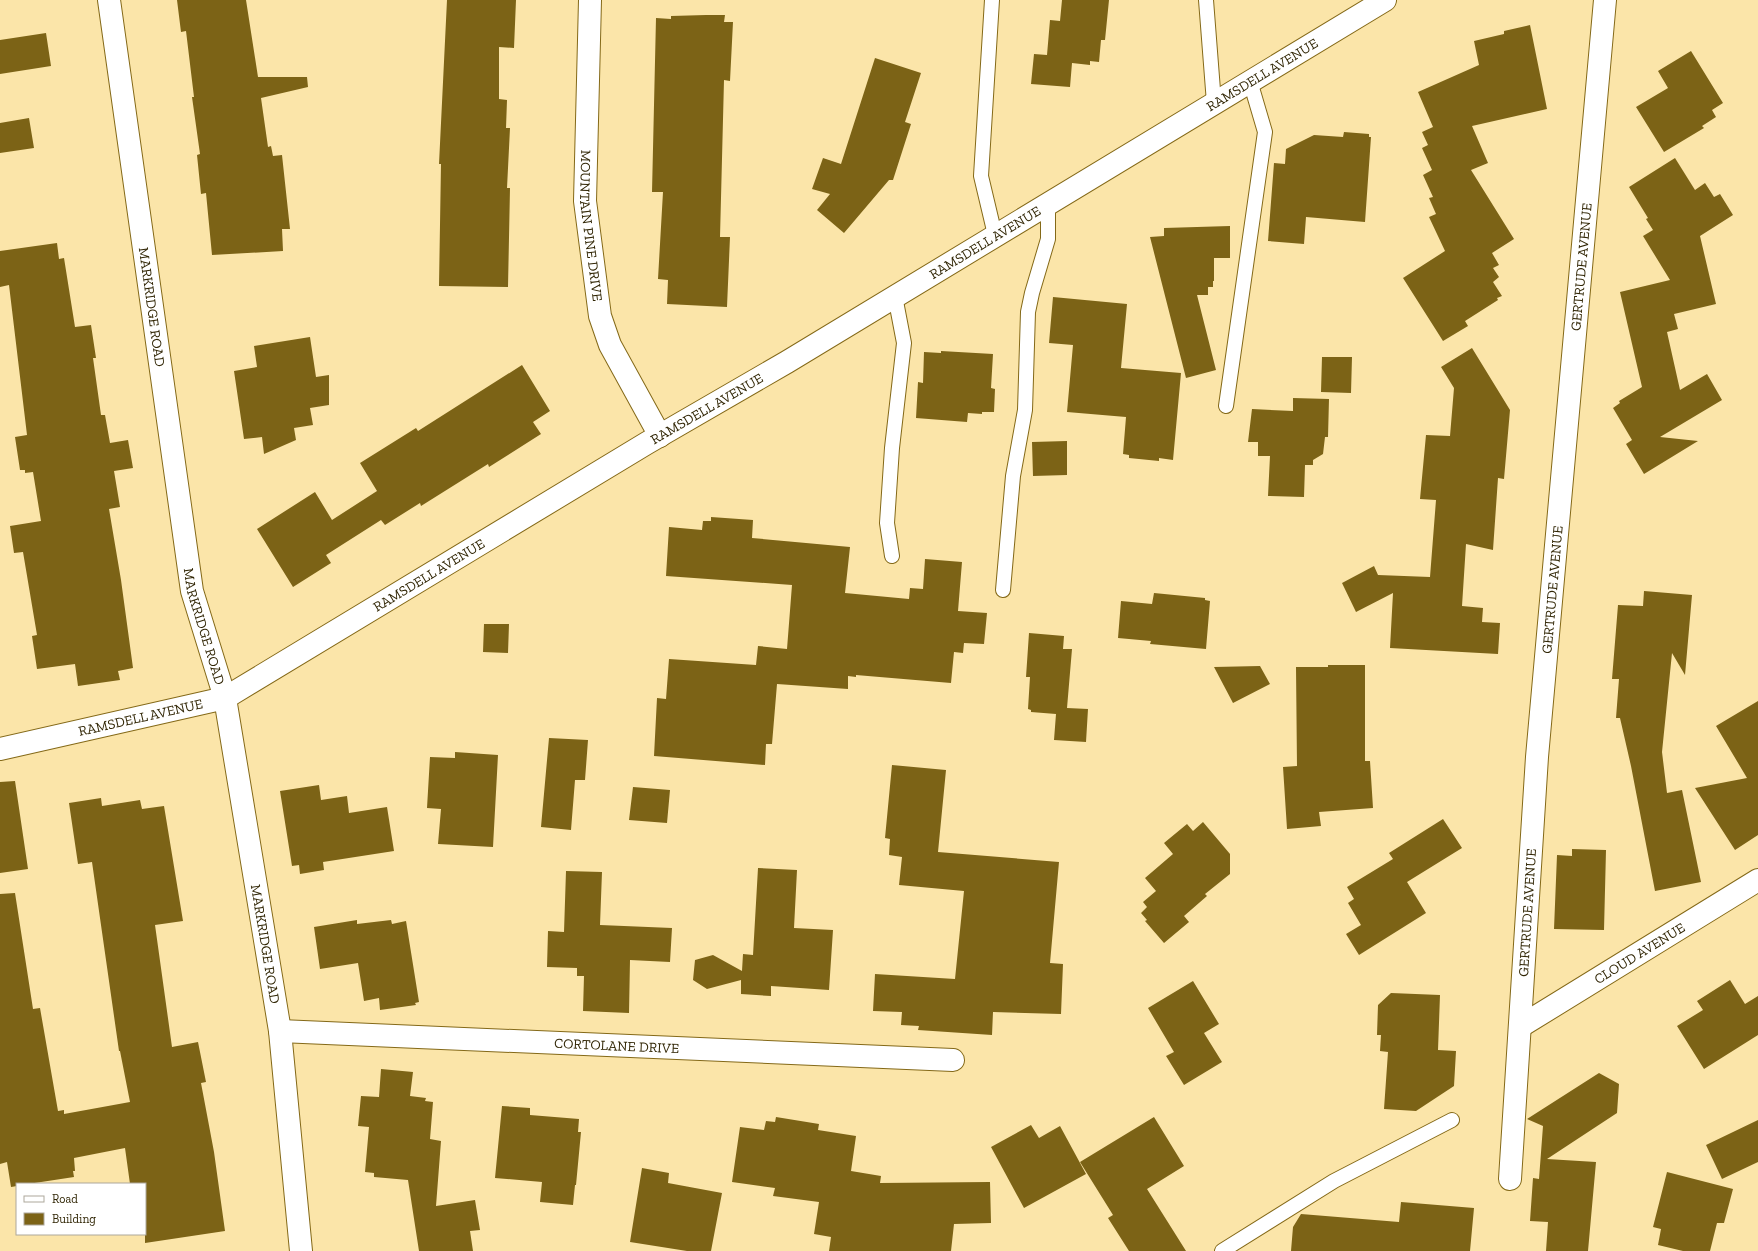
<svg xmlns="http://www.w3.org/2000/svg" width="1758" height="1251" font-family="'Zilla Slab',serif">
<rect width="100%" height="100%" fill="#fbe5a9"/>
<path fill="#7c6316" d="M 177,0 L 246,0 L 258,77 L 307,77 L 308,87 L 261,98 L 268,147 L 271,146 L 273,156 L 282,155 L 290,229 L 282,229 L 283,251 L 212,255 L 206,193 L 201,194 L 197,155 L 200,154 L 192,97 L 194,97 L 186,31 L 181,32 Z
M 447,0 L 516,0 L 514,48 L 499,47 L 499,99 L 507,100 L 506,128 L 510,128 L 507,188 L 510,188 L 508,287 L 439,286 L 441,164 L 439,164 Z
M 1062,0 L 1109,0 L 1105,40 L 1101,40 L 1099,62 L 1090,61 L 1090,65 L 1072,63 L 1070,87 L 1031,84 L 1034,54 L 1047,55 L 1050,20 L 1060,21 Z
M 706,15 L 725,15 L 724,22 L 733,22 L 730,81 L 724,80 L 720,237 L 730,237 L 727,307 L 667,304 L 668,280 L 658,279 L 663,192 L 652,192 L 656,18 L 671,19 L 671,16 Z
M 1530,25 L 1547,109 L 1472,126 L 1488,163 L 1471,170 L 1514,239 L 1492,253 L 1499,265 L 1493,268 L 1499,277 L 1493,282 L 1502,296 L 1497,298 L 1498,300 L 1465,321 L 1468,326 L 1443,341 L 1403,278 L 1445,251 L 1429,217 L 1436,214 L 1429,198 L 1433,197 L 1423,175 L 1432,170 L 1422,148 L 1428,145 L 1422,132 L 1433,127 L 1418,92 L 1479,65 L 1474,41 L 1504,34 L 1504,31 Z
M 46,33 L 51,66 L 0,74 L 0,40 Z
M 1691,51 L 1723,103 L 1712,110 L 1716,117 L 1702,126 L 1704,128 L 1664,152 L 1636,107 L 1668,88 L 1658,71 Z
M 875,58 L 921,73 L 905,122 L 911,124 L 893,180 L 889,180 L 844,233 L 817,210 L 830,194 L 812,189 L 823,158 L 841,164 Z
M 29,118 L 34,148 L 0,153 L 0,123 Z
M 1344,132 L 1369,134 L 1369,137 L 1371,137 L 1365,222 L 1306,217 L 1304,244 L 1268,241 L 1274,163 L 1285,164 L 1286,149 L 1314,135 L 1343,137 Z
M 1675,158 L 1695,190 L 1705,183 L 1714,197 L 1720,194 L 1733,215 L 1700,236 L 1716,304 L 1674,314 L 1678,329 L 1667,332 L 1680,390 L 1707,374 L 1722,400 L 1660,437 L 1698,441 L 1644,474 L 1626,444 L 1632,440 L 1613,408 L 1620,403 L 1619,401 L 1642,387 L 1620,292 L 1670,280 L 1643,236 L 1653,230 L 1646,219 L 1648,218 L 1629,187 Z
M 1230,226 L 1230,258 L 1214,258 L 1214,281 L 1213,281 L 1213,287 L 1208,287 L 1208,295 L 1197,295 L 1216,370 L 1186,378 L 1150,237 L 1164,236 L 1164,228 Z
M 57,243 L 59,259 L 64,258 L 75,327 L 91,325 L 96,358 L 93,358 L 101,415 L 105,415 L 110,443 L 128,440 L 133,468 L 114,471 L 120,507 L 109,509 L 121,580 L 133,668 L 118,671 L 120,680 L 78,686 L 75,664 L 37,669 L 32,636 L 37,635 L 23,552 L 14,553 L 10,526 L 41,521 L 33,472 L 25,473 L 25,470 L 20,470 L 15,437 L 27,435 L 9,285 L 0,287 L 0,251 Z
M 1053,297 L 1127,304 L 1121,368 L 1181,373 L 1173,460 L 1159,458 L 1159,461 L 1129,458 L 1129,455 L 1123,454 L 1126,417 L 1067,412 L 1073,345 L 1049,343 Z
M 310,337 L 316,377 L 329,375 L 329,405 L 310,408 L 313,425 L 294,428 L 296,440 L 264,454 L 262,437 L 244,439 L 234,371 L 257,367 L 254,346 Z
M 1472,348 L 1510,410 L 1504,479 L 1498,478 L 1493,550 L 1466,544 L 1462,606 L 1483,608 L 1482,622 L 1500,623 L 1498,654 L 1390,648 L 1393,593 L 1356,612 L 1342,583 L 1374,566 L 1378,575 L 1430,577 L 1436,500 L 1420,499 L 1426,435 L 1450,436 L 1454,388 L 1441,367 Z
M 941,351 L 993,354 L 991,388 L 995,389 L 994,412 L 982,412 L 982,414 L 968,413 L 967,422 L 916,418 L 918,382 L 923,383 L 924,352 L 941,353 Z
M 1322,357 L 1352,357 L 1351,393 L 1321,392 Z
M 522,365 L 550,411 L 533,422 L 541,434 L 489,467 L 488,464 L 421,506 L 420,503 L 385,525 L 381,520 L 326,555 L 331,563 L 293,587 L 257,529 L 315,492 L 332,520 L 377,491 L 360,463 L 416,428 L 418,431 Z
M 1293,398 L 1329,399 L 1328,437 L 1325,437 L 1323,454 L 1313,460 L 1313,465 L 1305,465 L 1304,497 L 1268,496 L 1270,456 L 1258,456 L 1258,442 L 1248,442 L 1252,409 L 1293,411 Z
M 1067,441 L 1067,475 L 1033,476 L 1032,442 Z
M 711,517 L 753,520 L 752,538 L 850,547 L 845,593 L 909,599 L 910,588 L 923,589 L 925,559 L 962,562 L 958,611 L 987,613 L 984,644 L 964,643 L 963,653 L 954,652 L 951,683 L 856,675 L 856,677 L 848,676 L 848,689 L 777,684 L 772,744 L 766,744 L 765,765 L 654,756 L 657,698 L 666,699 L 669,659 L 756,665 L 758,646 L 787,649 L 792,585 L 666,576 L 669,527 L 702,530 L 703,521 L 711,521 Z
M 1644,591 L 1692,595 L 1685,675 L 1672,653 L 1662,752 L 1667,793 L 1682,790 L 1701,882 L 1655,891 L 1631,766 L 1620,718 L 1616,718 L 1619,679 L 1612,679 L 1618,605 L 1643,606 Z
M 1154,593 L 1205,598 L 1205,600 L 1210,601 L 1206,649 L 1150,644 L 1151,641 L 1118,638 L 1121,601 L 1152,604 Z
M 484,624 L 509,624 L 508,653 L 483,652 Z
M 1029,633 L 1064,636 L 1063,649 L 1072,649 L 1067,708 L 1088,709 L 1086,742 L 1054,740 L 1056,714 L 1031,712 L 1031,710 L 1028,709 L 1030,677 L 1026,677 Z
M 1328,665 L 1365,665 L 1365,761 L 1370,761 L 1373,808 L 1319,812 L 1321,826 L 1287,829 L 1283,767 L 1297,766 L 1296,667 L 1328,667 Z
M 1260,666 L 1270,684 L 1233,703 L 1214,667 Z
M 1758,701 L 1758,835 L 1735,850 L 1695,788 L 1747,778 L 1716,726 Z
M 549,738 L 588,740 L 585,780 L 575,780 L 571,830 L 541,827 Z
M 455,752 L 498,755 L 493,847 L 438,844 L 441,809 L 427,808 L 430,757 L 455,758 Z
M 892,765 L 946,770 L 938,852 L 1059,862 L 1050,963 L 1063,964 L 1061,1014 L 993,1012 L 992,1035 L 918,1030 L 919,1026 L 901,1025 L 902,1012 L 873,1011 L 875,974 L 955,979 L 964,891 L 899,885 L 902,857 L 889,855 L 890,839 L 885,838 Z
M 15,781 L 28,869 L 0,873 L 0,782 Z
M 319,785 L 321,800 L 347,796 L 349,813 L 387,807 L 394,851 L 323,862 L 324,870 L 300,874 L 299,865 L 292,866 L 280,791 Z
M 633,787 L 670,790 L 667,823 L 629,820 Z
M 101,798 L 102,806 L 140,800 L 142,809 L 164,806 L 183,921 L 155,925 L 172,1047 L 198,1042 L 206,1082 L 201,1083 L 214,1152 L 225,1231 L 145,1243 L 145,1184 L 130,1184 L 125,1148 L 74,1158 L 75,1171 L 73,1171 L 74,1177 L 28,1184 L 17,1184 L 17,1186 L 11,1187 L 7,1162 L 0,1164 L 0,894 L 15,893 L 33,1009 L 40,1008 L 58,1111 L 64,1110 L 64,1114 L 130,1102 L 120,1051 L 119,1051 L 92,862 L 78,864 L 69,803 Z
M 1443,819 L 1462,848 L 1407,882 L 1426,913 L 1359,955 L 1346,934 L 1361,925 L 1348,903 L 1354,899 L 1347,887 L 1393,859 L 1389,853 Z
M 1203,822 L 1230,854 L 1230,874 L 1205,894 L 1207,896 L 1184,916 L 1189,922 L 1164,943 L 1145,921 L 1147,920 L 1141,913 L 1147,907 L 1143,902 L 1156,891 L 1145,878 L 1173,854 L 1164,843 L 1187,824 L 1193,831 Z
M 1572,849 L 1606,850 L 1604,930 L 1554,929 L 1557,855 L 1572,856 Z
M 758,868 L 797,870 L 794,928 L 833,930 L 829,990 L 771,986 L 771,996 L 741,994 L 741,980 L 707,989 L 693,980 L 695,960 L 713,955 L 742,971 L 743,954 L 753,955 Z
M 566,871 L 602,872 L 600,925 L 672,928 L 670,962 L 630,960 L 629,1013 L 583,1011 L 584,976 L 577,976 L 577,968 L 547,967 L 548,931 L 564,932 Z
M 357,920 L 357,924 L 391,920 L 392,924 L 406,921 L 419,1002 L 415,1003 L 416,1005 L 380,1010 L 379,998 L 364,1001 L 358,963 L 320,969 L 314,927 Z
M 1730,980 L 1745,1004 L 1758,996 L 1758,1035 L 1704,1069 L 1677,1026 L 1703,1010 L 1697,1001 Z
M 1193,981 L 1219,1024 L 1204,1033 L 1222,1062 L 1184,1085 L 1166,1056 L 1174,1052 L 1148,1008 Z
M 1391,993 L 1440,995 L 1438,1050 L 1456,1051 L 1454,1086 L 1416,1111 L 1384,1109 L 1388,1052 L 1380,1051 L 1381,1035 L 1377,1035 L 1378,1005 Z
M 381,1069 L 413,1072 L 410,1096 L 426,1098 L 425,1101 L 433,1102 L 430,1139 L 441,1141 L 436,1206 L 475,1200 L 480,1230 L 470,1231 L 473,1251 L 419,1251 L 408,1180 L 374,1177 L 374,1173 L 365,1172 L 369,1127 L 358,1126 L 361,1096 L 379,1097 Z
M 1599,1073 L 1619,1084 L 1617,1113 L 1547,1159 L 1596,1162 L 1588,1251 L 1546,1251 L 1548,1222 L 1530,1221 L 1533,1178 L 1539,1179 L 1543,1126 L 1527,1119 Z
M 502,1106 L 530,1108 L 530,1115 L 579,1119 L 578,1132 L 581,1132 L 576,1185 L 575,1185 L 573,1205 L 540,1202 L 542,1182 L 495,1178 Z
M 776,1117 L 819,1124 L 818,1130 L 856,1136 L 851,1171 L 881,1176 L 880,1183 L 990,1182 L 991,1223 L 954,1224 L 951,1251 L 829,1251 L 831,1237 L 814,1234 L 819,1202 L 773,1196 L 775,1188 L 732,1182 L 740,1127 L 764,1130 L 766,1121 L 775,1122 Z
M 1154,1117 L 1184,1166 L 1147,1189 L 1186,1251 L 1129,1251 L 1108,1218 L 1113,1215 L 1080,1162 Z
M 1758,1120 L 1758,1162 L 1722,1179 L 1706,1145 Z
M 1031,1125 L 1039,1138 L 1060,1126 L 1086,1174 L 1024,1208 L 991,1147 Z
M 642,1168 L 669,1173 L 668,1183 L 722,1193 L 711,1251 L 687,1251 L 630,1242 Z
M 1667,1172 L 1733,1189 L 1724,1223 L 1717,1223 L 1710,1251 L 1683,1251 L 1658,1245 L 1661,1229 L 1653,1227 Z
M 1401,1202 L 1474,1208 L 1470,1251 L 1291,1251 L 1293,1227 L 1301,1214 L 1399,1222 Z"/>
<g fill="none" stroke-linecap="round" stroke-linejoin="round">
<defs>
<path id="lane" d="M 992,0 L 981,176 L 995,235
M 1206,0 L 1214,103
M 1226,406 L 1265,132 L 1250,81
M 892,556 L 887,523 L 892,448 L 904,343 L 895,296
M 1003,590 L 1013,476 L 1025,410 L 1028,312 L 1032,293 L 1048,239 L 1048,204
M 1222,1251 L 1334,1181 L 1452,1120"/>
<g id="street">
<path id="s1" d="M 590,0 L 585,201 L 600,316 L 610,345 L 660,436"/>
<path id="s2" d="M 0,749 L 225,698"/>
<path id="s3" d="M 1521,1026 L 1758,880"/>
<path id="s4" d="M 280,1031 L 953,1060"/>
<path id="s5" d="M 1510,1179 L 1537,757 L 1605,0"/>
</g>
<g id="secondary">
<path id="s6" d="M 109,0 L 192,591 L 225,698 L 280,1031 L 301,1251"/>
<path id="s7" d="M 225,698 L 647,443 L 787,362 L 1385,0"/>
</g>
</defs>
<use href="#lane" stroke="#846918" stroke-width="16"/>
<use href="#street" stroke="#846918" stroke-width="24"/>
<use href="#secondary" stroke="#846918" stroke-width="24"/>
<use href="#lane" stroke="#fff" stroke-width="14"/>
<use href="#street" stroke="#fff" stroke-width="22"/>
<use href="#secondary" stroke="#fff" stroke-width="22"/>
</g>
<g text-anchor="middle" dominant-baseline="central" stroke-width="4" stroke-linejoin="round" paint-order="stroke">
<g font-size="14" fill="#312605" stroke="#fff">
<text stroke="none"><textPath href="#s7" startOffset="1210">RAMSDELL AVENUE</textPath></text>
<text stroke="none"><textPath href="#s1" startOffset="226">MOUNTAIN PINE DRIVE</textPath></text>
<text stroke="none"><textPath href="#s7" startOffset="886">RAMSDELL AVENUE</textPath></text>
<text stroke="none"><textPath href="#s5" startOffset="915">GERTRUDE AVENUE</textPath></text>
<text stroke="none"><textPath href="#s6" startOffset="310">MARKRIDGE ROAD</textPath></text>
<text stroke="none"><textPath href="#s7" startOffset="562">RAMSDELL AVENUE</textPath></text>
<text stroke="none"><textPath href="#s7" startOffset="238">RAMSDELL AVENUE</textPath></text>
<text stroke="none"><textPath href="#s5" startOffset="591">GERTRUDE AVENUE</textPath></text>
<text stroke="none"><textPath href="#s6" startOffset="634">MARKRIDGE ROAD</textPath></text>
<text stroke="none"><textPath href="#s2" startOffset="144">RAMSDELL AVENUE</textPath></text>
<text stroke="none"><textPath href="#s5" startOffset="267">GERTRUDE AVENUE</textPath></text>
<text stroke="none"><textPath href="#s6" startOffset="958">MARKRIDGE ROAD</textPath></text>
<text stroke="none"><textPath href="#s3" startOffset="139">CLOUD AVENUE</textPath></text>
<text stroke="none"><textPath href="#s4" startOffset="337">CORTOLANE DRIVE</textPath></text>
</g>
</g>
<rect x="16" y="1183" width="130" height="52" fill="#ffffff" stroke="#ada89b"/>
<rect x="24" y="1196" width="20" height="6" fill="#ffffff" stroke="#ada89b"/>
<text x="52" y="1203" font-size="12" fill="#312605">Road</text>
<rect x="24" y="1213" width="20" height="12" fill="#7c6316" stroke="#ada89b"/>
<text x="52" y="1223" font-size="12" fill="#312605">Building</text>
</svg>
